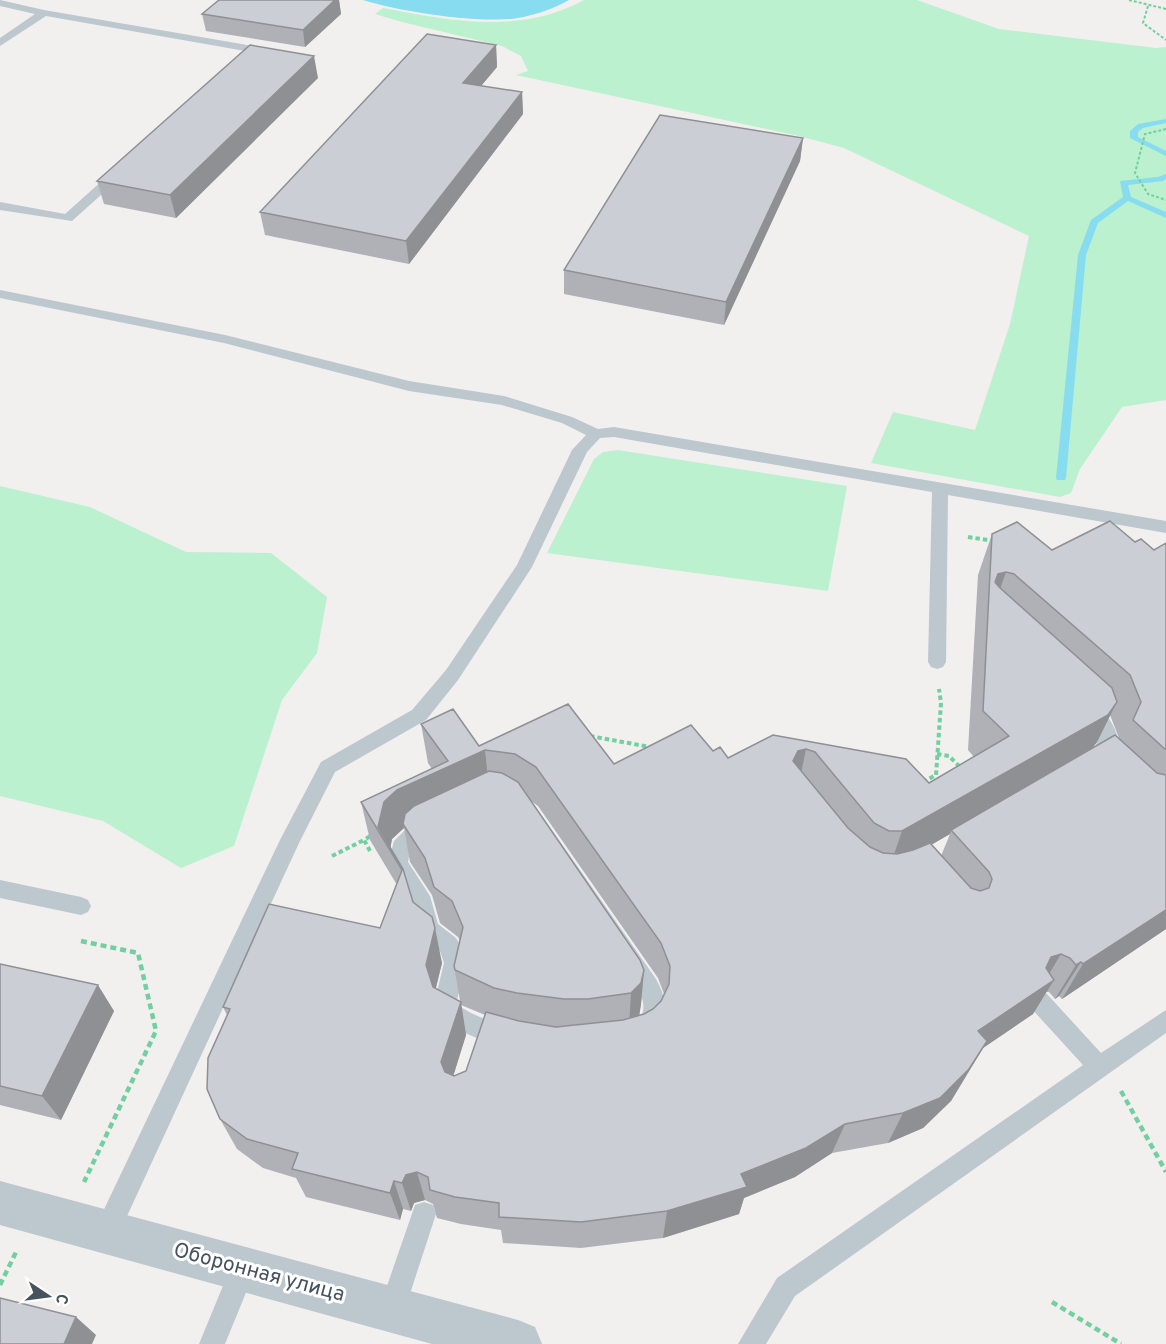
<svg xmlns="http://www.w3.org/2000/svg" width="1166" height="1344" font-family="Overpass,sans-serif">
<rect width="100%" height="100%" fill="#f2efef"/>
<path fill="#bbf1cf" d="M 584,0 L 917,0 L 999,29 L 1156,48 L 1166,47 L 1166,400 L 1122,407 L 1080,469 L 1071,493 L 1060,497 L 871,463 L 893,412 L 975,430 L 1010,324 L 1029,236 L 844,148 L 799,136 L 516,75 L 528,71 L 521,56 L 502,46 L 402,22 L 375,14 L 383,8 C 451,21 520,35 584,0 Z
M 618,450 L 847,486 L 828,591 L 547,553 L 594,459 L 603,452 Z
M 0,486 L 90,507 L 186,552 L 271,553 L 327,597 L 317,653 L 282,700 L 234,846 L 181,868 L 103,821 L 0,796 Z"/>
<path fill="#87dcef" d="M 363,0 L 569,0 C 554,9 529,17 511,19 C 472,22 401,12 363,0 Z"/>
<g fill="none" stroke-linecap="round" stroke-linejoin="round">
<path fill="#87dcef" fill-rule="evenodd" d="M 1166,119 L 1166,123 L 1143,128 L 1138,132 L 1138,137 L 1166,151 L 1166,156 L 1130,138 L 1130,131 L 1138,124 Z
M 1166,174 L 1166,179 L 1163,181 L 1128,185 L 1131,197 L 1166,212 L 1166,218 L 1128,201 L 1098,223 L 1086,255 L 1066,478 L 1065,480 L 1057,480 L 1056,478 L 1078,255 L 1091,220 L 1123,197 L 1120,181 L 1158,177 Z"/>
<path stroke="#72d0a0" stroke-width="2" stroke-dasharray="3 2" stroke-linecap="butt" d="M 1129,0 L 1166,9
M 1148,6 L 1143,23 L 1166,40
M 1166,129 L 1145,134 L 1135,173 L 1148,194 L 1166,200"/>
<path stroke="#72d0a0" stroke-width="4" stroke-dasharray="4.5 3" stroke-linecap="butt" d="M 968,537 L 994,541
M 590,736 L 650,747
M 937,754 L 949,756 L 961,768
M 923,782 L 936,775 L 941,703 L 939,689
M 370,851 L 364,840 L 372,835
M 332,856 L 364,840"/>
<path stroke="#72d0a0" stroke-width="4.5" stroke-dasharray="6 4" stroke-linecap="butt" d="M 81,941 L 138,953 L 156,1031 L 84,1182
M 1121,1091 L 1166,1172
M 0,1285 L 17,1250
M 1052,1302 L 1121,1344"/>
<path fill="#bcc7ce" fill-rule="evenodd" d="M 0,0 L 44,10 L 259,47 L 264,50 L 251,60 L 246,57 L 251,52 L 46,16 L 0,46 L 0,38 L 35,14 L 0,6 Z
M 117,170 L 121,171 L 121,177 L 72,221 L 0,210 L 0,202 L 65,214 L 113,171 Z
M 0,290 L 225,335 L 409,381 L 504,396 L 572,417 L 598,429 L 614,427 L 1166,521 L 1166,533 L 948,495 L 946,662 L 943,667 L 937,669 L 931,667 L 928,662 L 932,492 L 614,437 L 600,438 L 587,452 L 532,567 L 458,680 L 426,720 L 335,772 L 299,843 L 116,1240 L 107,1243 L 98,1240 L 95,1231 L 98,1222 L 280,840 L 321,762 L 412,710 L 446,670 L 517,565 L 572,450 L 586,435 L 562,423 L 502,405 L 409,391 L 224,343 L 0,298 Z
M 1088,702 C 1103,707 1115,724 1118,739 C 1116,753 1108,771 1092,765 L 1089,760 C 1108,723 1093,736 1079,709 L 1081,704 Z
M 490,791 L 517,795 L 536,807 L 656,979 C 664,994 668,1006 662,1022 C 650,1052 620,1052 592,1054 C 580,1054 567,1058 555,1057 C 517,1053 474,1041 442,1020 L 435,1000 L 444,963 L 440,951 L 422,936 L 413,905 L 388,863 L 394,841 L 405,830 ZM 492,807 L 506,809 L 522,819 L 640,993 C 647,1008 643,1020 630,1029 C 578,1041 504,1035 459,1006 L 457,1000 L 466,963 L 460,945 L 456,938 L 438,924 L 430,896 L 408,862 L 410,851 L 419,842 Z
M 0,880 L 81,897 L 88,900 L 91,906 L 88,912 L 81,915 L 0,898 Z
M 1039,991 L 1047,994 L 1101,1053 L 1166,1010 L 1166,1033 L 795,1296 L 766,1344 L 738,1344 L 777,1278 L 1083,1065 L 1031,1008 L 1028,1001 L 1031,994 Z
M 424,1202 L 433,1205 L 436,1214 L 405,1309 L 401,1318 L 392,1322 L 383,1318 L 379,1309 L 415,1205 Z
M 243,1255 L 252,1259 L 256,1268 L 225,1344 L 199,1344 L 234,1259 Z"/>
<path fill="#bcc7ce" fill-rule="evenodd" d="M 0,1181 L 518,1320 L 535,1327 L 542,1344 L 432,1344 L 0,1225 Z"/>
</g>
<path fill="#afb1b6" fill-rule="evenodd" d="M 219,0 L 339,0 L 341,14 L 305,47 L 206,31 L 202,14 Z
M 496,45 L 497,67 L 481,86 L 522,92 L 523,114 L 409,264 L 265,235 L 260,212 Z
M 318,78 L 176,218 L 104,204 L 97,181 Z
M 803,138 L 800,161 L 724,325 L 564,294 L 564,270 Z
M 992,534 L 1052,550 L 1135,542 L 1154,550 L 1166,543 L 1166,929 L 1062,999 L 1059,996 L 1055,999 L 1049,992 L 1046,992 L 1033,1014 L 983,1048 L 951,1101 L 923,1128 L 888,1143 L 832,1153 L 795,1177 L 744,1198 L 739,1214 L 663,1238 L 581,1248 L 503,1243 L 501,1230 L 461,1224 L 437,1218 L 433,1204 L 425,1200 L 414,1203 L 411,1211 L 403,1209 L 400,1220 L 306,1197 L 296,1178 L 263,1168 L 237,1149 L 220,1119 L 227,1015 L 223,1007 L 380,928 L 397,885 L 370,840 L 361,802 L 432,769 L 428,763 L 421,724 L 479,746 L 614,764 L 713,751 L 728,758 L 773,735 L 929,783 L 974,757 L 968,750 L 978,575 ZM 1110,715 L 1119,738 L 1092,748 L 1097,742 ZM 531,801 L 538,806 L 658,978 L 664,994 L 661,1001 L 653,1009 L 644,1014 L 639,1016 L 641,1004 L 644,970 ZM 404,828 L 410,862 L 432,895 L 440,923 L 458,937 L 460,941 L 454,966 L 460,1001 L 436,988 L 442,963 L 413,902 L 403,869 L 390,848 L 392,839 ZM 950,834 L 941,856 L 931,845 ZM 461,1005 L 485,1015 L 466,1071 L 454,1076 L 453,1076 L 466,1035 Z
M 0,964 L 114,1011 L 61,1120 L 0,1105 Z"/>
<path fill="#8e9094" d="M 335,0 L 339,0 L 341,14 L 305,47 L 303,30 Z
M 496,45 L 497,67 L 465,105 L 463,83 Z
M 314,56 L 318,78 L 176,218 L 170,195 Z
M 522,92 L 523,114 L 409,264 L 406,241 Z
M 803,138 L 800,161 L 724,325 L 726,302 Z
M 1006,572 L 992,613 L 988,602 L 998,574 Z
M 1117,702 L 1097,742 L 1088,754 L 951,830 L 950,834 L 889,869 L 902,831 Z
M 806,749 L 798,788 L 793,761 L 798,751 Z
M 485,750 L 489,789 L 403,825 L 397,790 Z
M 397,790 L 404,828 L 392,839 L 390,850 L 378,827 L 384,802 Z
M 1166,910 L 1166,929 L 1062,999 L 1083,964 Z
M 435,928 L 442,963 L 433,999 L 426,965 Z
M 1061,954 L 1040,989 L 1030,992 L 1051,957 Z
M 1081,962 L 1059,996 L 1055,999 L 1076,965 Z
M 644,970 L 641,1004 L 639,1017 L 629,1027 L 631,993 Z
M 1054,980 L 1033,1014 L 983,1048 L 951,1101 L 923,1128 L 888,1143 L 903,1113 L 978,1031 Z
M 98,985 L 114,1011 L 61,1120 L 42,1096 Z
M 461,1002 L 466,1035 L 448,1093 L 441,1062 Z
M 845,1124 L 832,1153 L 795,1177 L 744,1198 L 739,1214 L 663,1238 L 667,1211 Z
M 417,1172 L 425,1200 L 414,1203 L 411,1211 L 402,1183 L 406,1175 Z
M 394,1181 L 403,1209 L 400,1220 L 390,1193 Z
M 76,1317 L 96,1335 L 92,1344 L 64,1344 Z"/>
<path fill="#cbced4" stroke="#8e9094" stroke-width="1.5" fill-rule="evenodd" d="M 219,0 L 335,0 L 303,30 L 202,14 Z
M 427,34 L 496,45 L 463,83 L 522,92 L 406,241 L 260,212 Z
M 250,45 L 314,56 L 170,195 L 97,181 Z
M 660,115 L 803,138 L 726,302 L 564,270 Z
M 1110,521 L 1135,542 L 1141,539 L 1154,550 L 1166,543 L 1166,750 L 1133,720 L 1141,702 L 1130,675 L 1014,574 L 1006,572 L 998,574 L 995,582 L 999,587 L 1112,688 L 1117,702 L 1108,715 L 902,831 L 889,831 L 874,823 L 815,752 L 806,749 L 798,751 L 793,761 L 848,828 L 870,847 L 883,853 L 897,854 L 913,850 L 930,843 L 971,888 L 980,891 L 989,888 L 992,879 L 989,872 L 951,830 L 1115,735 L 1157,773 L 1166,775 L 1166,910 L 1083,964 L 1081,962 L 1076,965 L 1070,958 L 1061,954 L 1051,957 L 1046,968 L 1054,980 L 978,1031 L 987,1041 L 969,1069 L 940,1098 L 903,1113 L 845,1124 L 806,1148 L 741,1174 L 747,1187 L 667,1211 L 581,1222 L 499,1217 L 499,1203 L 455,1197 L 430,1190 L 428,1177 L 417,1172 L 406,1175 L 402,1183 L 394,1181 L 390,1193 L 292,1169 L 298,1153 L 247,1139 L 220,1119 L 207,1089 L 208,1058 L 230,1009 L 223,1007 L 269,904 L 380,928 L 402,870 L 361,802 L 448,761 L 421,724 L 453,709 L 479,746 L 568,704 L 614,764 L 691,725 L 713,751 L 720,747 L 728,758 L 773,735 L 906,759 L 929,783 L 1009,736 L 983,711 L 992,534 L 1017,522 L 1052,550 ZM 485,750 L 515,754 L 536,767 L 661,943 L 670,966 L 669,984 L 661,1001 L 653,1009 L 644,1014 L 623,1020 L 556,1027 L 519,1021 L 486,1012 L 466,1071 L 454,1076 L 445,1072 L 441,1062 L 461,1002 L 433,987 L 426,965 L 435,928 L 432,917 L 413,902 L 403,869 L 378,827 L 384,802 L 397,790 Z
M 489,771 L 502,773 L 518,782 L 640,960 L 644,970 L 641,983 L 631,993 L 588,999 L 564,999 L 517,993 L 494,988 L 455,970 L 454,966 L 463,927 L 452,901 L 434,887 L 425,858 L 403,824 L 405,814 L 414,806 Z
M 0,964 L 98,985 L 42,1096 L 0,1086 Z
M 0,1298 L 76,1317 L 64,1344 L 0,1344 Z"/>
<g text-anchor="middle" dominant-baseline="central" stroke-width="6" stroke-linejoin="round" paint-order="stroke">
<g font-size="21" fill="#46535d" stroke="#fff">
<text transform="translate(259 1273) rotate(15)">Оборонная улица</text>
</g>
</g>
<g transform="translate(48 1296) rotate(103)" stroke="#ffffff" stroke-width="4.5" paint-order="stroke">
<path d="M0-4.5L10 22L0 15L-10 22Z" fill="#46535d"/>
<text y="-9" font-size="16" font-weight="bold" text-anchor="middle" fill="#46535d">С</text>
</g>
</svg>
